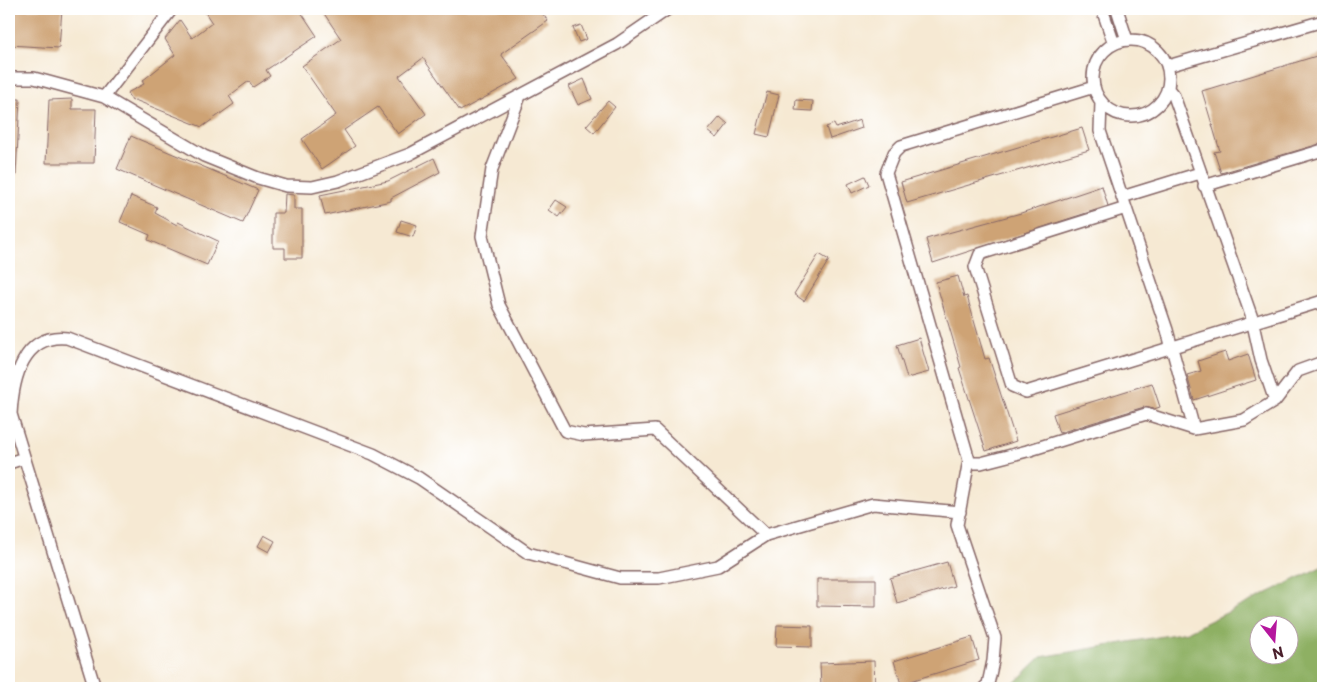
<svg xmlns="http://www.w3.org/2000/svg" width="1332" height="697" font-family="'Playpen Sans',sans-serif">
<rect width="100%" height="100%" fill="#fff"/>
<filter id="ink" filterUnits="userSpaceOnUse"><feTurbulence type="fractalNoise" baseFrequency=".02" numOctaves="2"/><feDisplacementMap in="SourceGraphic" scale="10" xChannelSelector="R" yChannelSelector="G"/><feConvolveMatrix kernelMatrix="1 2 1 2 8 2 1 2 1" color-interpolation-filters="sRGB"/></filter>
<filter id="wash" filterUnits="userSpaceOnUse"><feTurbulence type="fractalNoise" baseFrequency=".0096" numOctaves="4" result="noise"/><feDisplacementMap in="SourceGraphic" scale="20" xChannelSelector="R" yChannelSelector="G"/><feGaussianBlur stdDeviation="1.12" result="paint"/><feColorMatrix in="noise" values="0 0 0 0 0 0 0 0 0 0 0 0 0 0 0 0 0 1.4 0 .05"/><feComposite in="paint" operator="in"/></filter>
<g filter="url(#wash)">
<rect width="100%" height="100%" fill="#f6e9d3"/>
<path fill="#8eb063" stroke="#6c6847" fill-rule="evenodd" d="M 1323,566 L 1323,688 L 1009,688 L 1041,657 L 1187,632 ZM 1260,624 L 1290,624 L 1290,654 L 1260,654 Z"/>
<g id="blocks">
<path fill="#cea374" d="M 9,9 L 62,9 L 59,48 L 9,45 Z
M 203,9 L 299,9 L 317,36 L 266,70 L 270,76 L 253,87 L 249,81 L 229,96 L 234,104 L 202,127 L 135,100 L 132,101 L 127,93 L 144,84 L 142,81 L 175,55 L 165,39 L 180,20 L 192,38 L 212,23 Z
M 321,9 L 539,9 L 548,21 L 501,54 L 519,79 L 460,111 L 423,58 L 399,76 L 426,114 L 398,134 L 378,107 L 344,130 L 355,146 L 322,169 L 302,139 L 336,115 L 302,66 L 341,39 Z
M 581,25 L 587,39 L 579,42 L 573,28 Z
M 1323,54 L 1323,143 L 1221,173 L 1214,152 L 1220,151 L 1202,91 Z
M 584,79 L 592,99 L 578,105 L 569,86 Z
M 767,92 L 779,95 L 769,137 L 756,134 Z
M 9,99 L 20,99 L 16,175 L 9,175 Z
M 72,99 L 72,109 L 96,109 L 94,163 L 46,163 L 49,100 Z
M 796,100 L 813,101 L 812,111 L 795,110 Z
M 608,101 L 615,107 L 594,133 L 586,126 Z
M 720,117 L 728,124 L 717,138 L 708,131 Z
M 860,120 L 862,128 L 830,139 L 826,127 L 834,124 L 836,128 Z
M 1082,128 L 1089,150 L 907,203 L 901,182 Z
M 131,136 L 258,190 L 243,223 L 117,169 Z
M 434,158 L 440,172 L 391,198 L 391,201 L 325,215 L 320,195 L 388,181 Z
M 865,176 L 869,185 L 852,193 L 848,184 Z
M 1102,186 L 1108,206 L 933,263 L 926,239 L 1021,213 Z
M 285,194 L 294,195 L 294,209 L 302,209 L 302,258 L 285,258 L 285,248 L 273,248 L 273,213 L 284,213 Z
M 131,196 L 157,207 L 155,213 L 177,225 L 178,222 L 218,241 L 207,265 L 148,240 L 150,235 L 120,222 Z
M 556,200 L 567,207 L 559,217 L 549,210 Z
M 401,220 L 417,225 L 413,237 L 397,232 Z
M 819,254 L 829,260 L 804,301 L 794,294 Z
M 958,276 L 964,297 L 967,296 L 985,359 L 989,358 L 1016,441 L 986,451 L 959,368 L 961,367 L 936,282 Z
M 919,338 L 929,372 L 907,378 L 897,345 Z
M 1225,352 L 1228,361 L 1248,354 L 1256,380 L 1194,400 L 1187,375 L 1201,371 L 1198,361 Z
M 1152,383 L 1160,407 L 1154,409 L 1144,407 L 1059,433 L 1053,414 Z
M 264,535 L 275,541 L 269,552 L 258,546 Z
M 947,562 L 954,586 L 897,603 L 890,578 Z
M 817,579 L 876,579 L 876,607 L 817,606 Z
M 777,625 L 812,626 L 812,647 L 776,646 Z
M 972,637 L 979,660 L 901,684 L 894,661 Z
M 874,661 L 875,686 L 821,688 L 820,663 Z"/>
</g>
</g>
<g filter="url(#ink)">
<use href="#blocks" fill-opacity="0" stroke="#866666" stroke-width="1"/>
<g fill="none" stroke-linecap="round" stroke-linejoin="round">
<defs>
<path id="minor" d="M 1102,9 L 1114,44
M 1117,9 L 1127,40
M1093 78a38 38 0 1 1 76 0a38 38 0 1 1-76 0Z
M 1168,66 L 1323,21
M 9,78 L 34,78 L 104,97 L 204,156 L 258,178 L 286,186 L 312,187 L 338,181 L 410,154 L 617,44 L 668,9
M 1169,90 L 1174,96 L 1251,315 L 1261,360 L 1275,401
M 520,96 L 492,169 L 482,236 L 499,305 L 565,431 L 584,435 L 655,430 L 766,535
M 104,97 L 172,9
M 1101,102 L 1100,131 L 1167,330 L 1194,429
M 1204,186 L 1323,150
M 1122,197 L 1200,173
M 1126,208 L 980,254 L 975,267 L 1012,386 L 1026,392 L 1323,301
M 9,463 L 24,458
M 969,463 L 981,463 L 1027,451 L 1146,414 L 1194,429 L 1244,420 L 1275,401 L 1298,371 L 1323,362
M 95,688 L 11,414 C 13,379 23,333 67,338 L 373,454 L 419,478 L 528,553 L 620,578 L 659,578 L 718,566 L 766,535 L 873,504 L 960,512
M 984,688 L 988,684 L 993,661 L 995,638 L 957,525 L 969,460 L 886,173 L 894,153 L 901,146 L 1094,87"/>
</defs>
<use href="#minor" stroke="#866666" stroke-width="14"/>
<use href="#minor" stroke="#fff" stroke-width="11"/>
</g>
</g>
<rect width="1332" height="697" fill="none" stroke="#fff" stroke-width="30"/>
<g transform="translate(1274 640) rotate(163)"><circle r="24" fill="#ffffff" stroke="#b7a5aa"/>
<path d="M0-4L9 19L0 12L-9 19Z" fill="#b5179e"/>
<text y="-8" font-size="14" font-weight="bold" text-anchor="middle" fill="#4a1f2b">N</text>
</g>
</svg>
